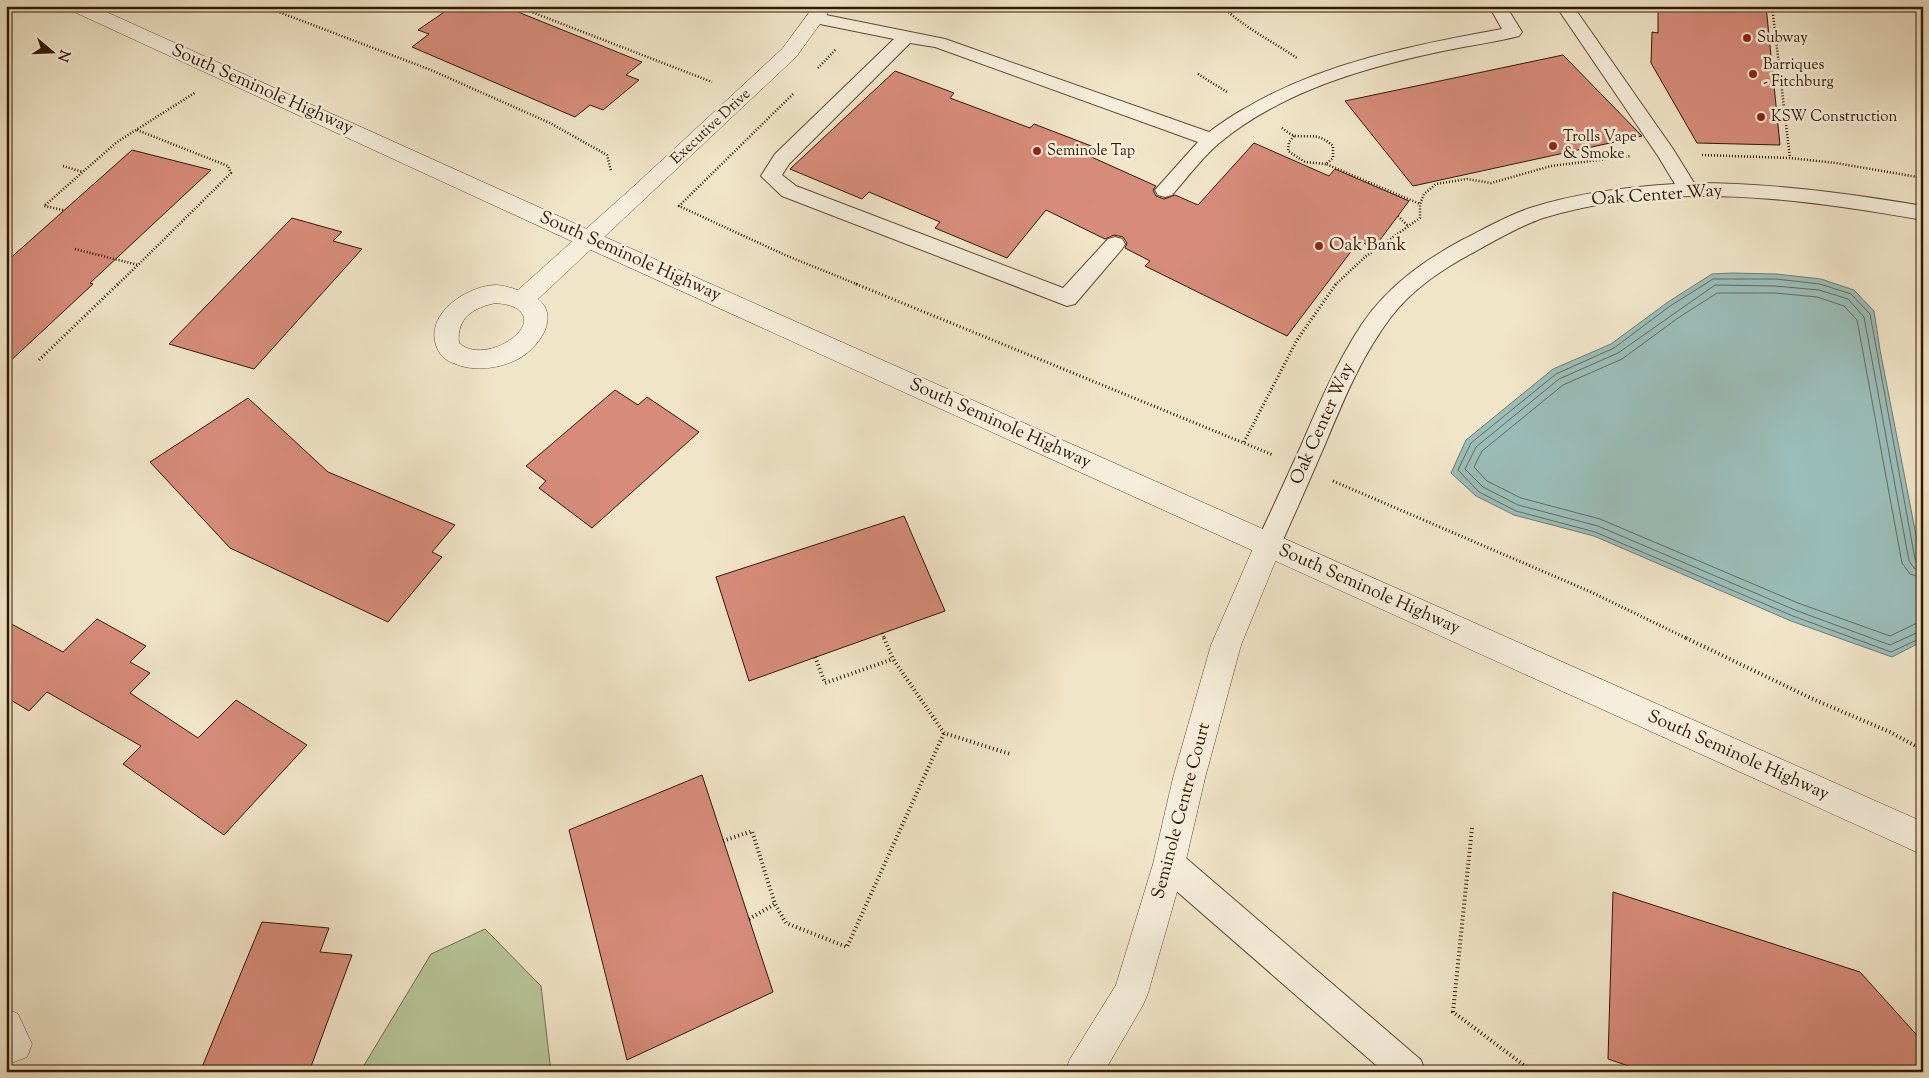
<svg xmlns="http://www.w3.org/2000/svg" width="1929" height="1078" font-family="'Sorts Mill Goudy',serif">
<rect width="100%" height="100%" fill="#f1e5c9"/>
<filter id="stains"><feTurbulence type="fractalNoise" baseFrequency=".004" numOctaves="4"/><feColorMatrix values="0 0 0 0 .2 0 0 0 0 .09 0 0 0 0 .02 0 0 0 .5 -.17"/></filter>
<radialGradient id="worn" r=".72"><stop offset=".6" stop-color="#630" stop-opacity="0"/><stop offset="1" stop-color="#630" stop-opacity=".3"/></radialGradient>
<path fill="#b7c598" stroke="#746e4c" d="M 485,929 L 541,986 L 551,1072 L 360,1072 L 431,954 Z"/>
<path fill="#9bbeba" stroke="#707c70" d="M 1732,273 L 1776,274 L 1821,279 L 1854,290 L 1874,311 L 1880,350 L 1923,571 L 1923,641 L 1892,657 L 1791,621 L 1594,536 L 1514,515 L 1476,496 L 1451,473 L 1466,440 L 1553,369 L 1611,344 L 1668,302 L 1712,274 Z"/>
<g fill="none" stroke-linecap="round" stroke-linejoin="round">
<path stroke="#666b5d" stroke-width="1" d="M 1923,564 L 1918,564 L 1915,559 L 1870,314 L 1851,294 L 1820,284 L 1776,279 L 1713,279 L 1670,306 L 1614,348 L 1556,374 L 1471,443 L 1458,470 L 1479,492 L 1516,511 L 1595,532 L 1793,616 L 1891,652 L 1923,637
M 1923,571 L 1914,568 L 1909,561 L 1864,317 L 1848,299 L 1819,290 L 1775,286 L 1715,285 L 1618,353 L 1559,379 L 1476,447 L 1465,469 L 1483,487 L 1518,505 L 1598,526 L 1795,610 L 1890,645 L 1923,630
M 1923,578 L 1910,574 L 1902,563 L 1857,320 L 1844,306 L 1817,297 L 1775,293 L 1717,293 L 1678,318 L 1622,359 L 1563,385 L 1482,451 L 1474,467 L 1487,481 L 1521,498 L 1600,519 L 1798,603 L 1890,636 L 1915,624 L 1923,623"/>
</g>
<path fill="#d78c7b" stroke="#301800" d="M 453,6 L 503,6 L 642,62 L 626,75 L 639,80 L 603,110 L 590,105 L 575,117 L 412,47 L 429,34 L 418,30 Z
M 1658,6 L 1766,6 L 1780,145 L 1697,143 L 1651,63 L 1652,32 L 1658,33 Z
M 1563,55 L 1642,136 L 1413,186 L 1345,101 Z
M 895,71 L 954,93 L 950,98 L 1030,128 L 1034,124 L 1094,147 L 1087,155 L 1156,186 L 1153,190 L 1156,196 L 1164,199 L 1175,195 L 1198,205 L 1254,143 L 1329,176 L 1335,169 L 1409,201 L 1374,248 L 1359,241 L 1287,336 L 1145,266 L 1150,261 L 1125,248 L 1127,243 L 1123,237 L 1114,235 L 1105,239 L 1046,210 L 1007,258 L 935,228 L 940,222 L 869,192 L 862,199 L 790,169 Z
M 132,150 L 211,170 L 90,283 L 93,284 L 6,365 L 6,262 Z
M 292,218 L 342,232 L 333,241 L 362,249 L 254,369 L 169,344 Z
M 615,390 L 638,405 L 647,397 L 699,432 L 592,528 L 539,488 L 546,481 L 526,466 Z
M 248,398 L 328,472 L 455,525 L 432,552 L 442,557 L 388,622 L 230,548 L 150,462 Z
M 904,516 L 945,611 L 749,681 L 716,577 Z
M 97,619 L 146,646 L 130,662 L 150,673 L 130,693 L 198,738 L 236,700 L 307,745 L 224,835 L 123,764 L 141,746 L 47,692 L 29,711 L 6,697 L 6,621 L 63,652 Z
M 702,775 L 773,992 L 627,1060 L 569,830 Z
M 1613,892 L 1860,972 L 1923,1042 L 1923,1072 L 1646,1072 L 1608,1059 Z
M 262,922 L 329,928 L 320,952 L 352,955 L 309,1072 L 200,1072 Z"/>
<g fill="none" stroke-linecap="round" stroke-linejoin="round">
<defs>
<path id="service" d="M 1489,6 L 1506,6 L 1522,32 L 1519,36 C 1496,42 1472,45 1448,50 C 1369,66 1281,91 1218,144 C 1201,159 1187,178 1172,195 L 1165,197 L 1158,195 L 1155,190 L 1198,142 L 935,47 L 910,43 L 789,164 L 782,175 L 796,186 L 1063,288 L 1108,239 L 1115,237 L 1122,239 L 1125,244 L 1122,249 L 1075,304 L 1067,306 L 782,196 L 761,176 L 775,154 L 894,39 L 810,22 L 807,18 L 810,14 L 816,13 L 945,39 L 1209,132 C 1220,124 1231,116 1244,109 C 1321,63 1414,45 1502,29 Z
M 1556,6 L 1573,6 L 1673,149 L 1694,183 C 1771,183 1847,193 1923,206 L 1923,220 C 1799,198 1666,180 1543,218 C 1520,226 1498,239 1476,251 C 1444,268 1413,288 1391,317 C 1362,355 1344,399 1326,442 C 1310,479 1294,516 1277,553 L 1268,556 L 1259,553 L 1255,545 C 1271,512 1286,479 1301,446 C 1319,404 1337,362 1362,324 C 1388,286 1422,262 1462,240 C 1484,229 1506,216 1530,208 C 1577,193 1626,187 1675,184 L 1658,156 Z
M 1169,849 L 1180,853 L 1421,1060 L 1425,1072 L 1384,1072 L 1158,875 L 1154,864 L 1158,853 Z"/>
<path id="minor" d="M 814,6 L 833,6 L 796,57 L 538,299 C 562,318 536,351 516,360 C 500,368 478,371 461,366 C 453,363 446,361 441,355 C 417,320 463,286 496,285 C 503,285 511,288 518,290 L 634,186 L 782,49 ZM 496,303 C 504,304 515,305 521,312 C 538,331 483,365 459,343 C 456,318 474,307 496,303 Z
M 1268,533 L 1278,537 L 1282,545 L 1241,645 L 1205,778 L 1185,864 L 1148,993 L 1143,1005 L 1104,1072 L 1065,1072 L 1070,1059 L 1116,985 L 1153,864 L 1173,778 L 1211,645 L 1258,537 Z
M 6,1008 L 18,1014 L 32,1044 L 27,1057 L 14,1062 L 6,1059 Z"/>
<path id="tertiary" d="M 68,6 L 93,6 L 596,233 L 1923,822 L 1923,855 L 580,245 L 70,10 Z"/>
</defs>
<use href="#service" stroke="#604b32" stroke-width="2"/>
<use href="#minor" stroke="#604b32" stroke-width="1"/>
<use href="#tertiary" stroke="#604b32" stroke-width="1"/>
<path stroke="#301800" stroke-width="2.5" stroke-dasharray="1 2" stroke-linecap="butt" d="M 263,6 L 431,70 L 550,123 L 607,155 L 611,171
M 516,6 L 712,82
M 1222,6 C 1243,27 1272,41 1297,58
M 1772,6 L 1790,158
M 1916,6 L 1923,44
M 818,68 L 836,49
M 1198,74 L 1227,92
M 793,94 L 679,206 L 785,255 L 859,285
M 1282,128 C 1286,131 1291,135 1296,136 C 1313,137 1318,133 1333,146 L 1333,158 L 1326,164 L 1420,204
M 137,130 L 228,166 L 231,173 L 138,265
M 1294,136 L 1289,142 L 1288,151 L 1305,162 L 1326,164
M 1702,155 L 1790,158 L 1836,163 L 1923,178
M 63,166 L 83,172
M 63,210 L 44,206 L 117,142 L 196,92
M 1398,216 L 1408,226
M 75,249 L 138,265 L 117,285
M 1335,285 L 1365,257 L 1420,218 L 1420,204 L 1424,194 L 1436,184 L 1467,179 L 1491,183 L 1551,166 L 1631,156"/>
<path stroke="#301800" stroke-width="3" stroke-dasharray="1 2.5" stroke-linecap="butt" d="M 856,284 L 1273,455
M 39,360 L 118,284
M 1244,442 L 1297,340 L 1336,284
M 1333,481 L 1591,592 L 1688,639
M 882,633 L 885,639"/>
<path stroke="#301800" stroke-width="4" stroke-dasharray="1 3" stroke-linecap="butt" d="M 884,638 L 893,659 L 944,733 L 1010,754
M 1686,638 L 1815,700 L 1890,732 L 1923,750
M 815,657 L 825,683 L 893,659
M 1472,828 L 1453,1012 L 1533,1072
M 723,841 L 752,831 L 775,904 L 786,923 L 847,947 L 944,733
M 749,919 L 775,904"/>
<use href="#service" fill="#f6eedc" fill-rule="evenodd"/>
<use href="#minor" fill="#f6eedc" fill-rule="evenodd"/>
<use href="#tertiary" fill="#f6eedc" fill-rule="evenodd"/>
</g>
<g fill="#8f2418" stroke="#f6eedc" stroke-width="2">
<circle cx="1747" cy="38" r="5"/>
<circle cx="1753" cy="74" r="5"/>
<circle cx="1761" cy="117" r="5"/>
<circle cx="1553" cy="146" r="5"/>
<circle cx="1037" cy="151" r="5"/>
<circle cx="1319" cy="246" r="5"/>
</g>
<g text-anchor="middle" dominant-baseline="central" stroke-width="5" stroke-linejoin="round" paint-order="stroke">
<g font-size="15" fill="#301800" stroke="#f6eedc" text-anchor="start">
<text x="1757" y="38">Subway</text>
<text x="1763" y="65">Barriques<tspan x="1763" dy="17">- Fitchburg</tspan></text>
<text x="1771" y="117">KSW Construction</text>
<text x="1563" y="137">Trolls Vape<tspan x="1563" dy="17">&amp; Smoke</tspan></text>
<text x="1047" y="151">Seminole Tap</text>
</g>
<g font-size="15" fill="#301800" stroke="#f6eedc">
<text transform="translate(711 127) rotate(-43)">Executive Drive</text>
</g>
<g font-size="18" fill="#301800" stroke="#f6eedc">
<text transform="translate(262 90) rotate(24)">South Seminole Highway</text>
<text transform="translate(1657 196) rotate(-4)">Oak Center Way</text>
<text transform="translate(630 257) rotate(24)">South Seminole Highway</text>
<text transform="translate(1000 424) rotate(24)">South Seminole Highway</text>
<text transform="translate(1323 424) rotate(-66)">Oak Center Way</text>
<text transform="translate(1369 590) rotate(24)">South Seminole Highway</text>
<text transform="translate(1738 756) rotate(24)">South Seminole Highway</text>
<text transform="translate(1182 811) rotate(-75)">Seminole Centre Court</text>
</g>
<g font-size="18" fill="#301800" stroke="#f6eedc" text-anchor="start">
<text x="1329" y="246">Oak Bank</text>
</g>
</g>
<rect width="1929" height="1078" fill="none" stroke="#f1e5c9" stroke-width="25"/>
<rect x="8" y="8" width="1914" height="1063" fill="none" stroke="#301800" stroke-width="2.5"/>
<rect x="12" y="12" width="1904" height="1053" fill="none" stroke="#301800"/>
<g transform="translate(52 52) rotate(109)" stroke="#f6eedc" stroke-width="4" paint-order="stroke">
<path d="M0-4L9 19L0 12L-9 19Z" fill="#301800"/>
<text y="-8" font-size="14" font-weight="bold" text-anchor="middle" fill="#301800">N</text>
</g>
<rect width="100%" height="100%" filter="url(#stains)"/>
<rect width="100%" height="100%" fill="url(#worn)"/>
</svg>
